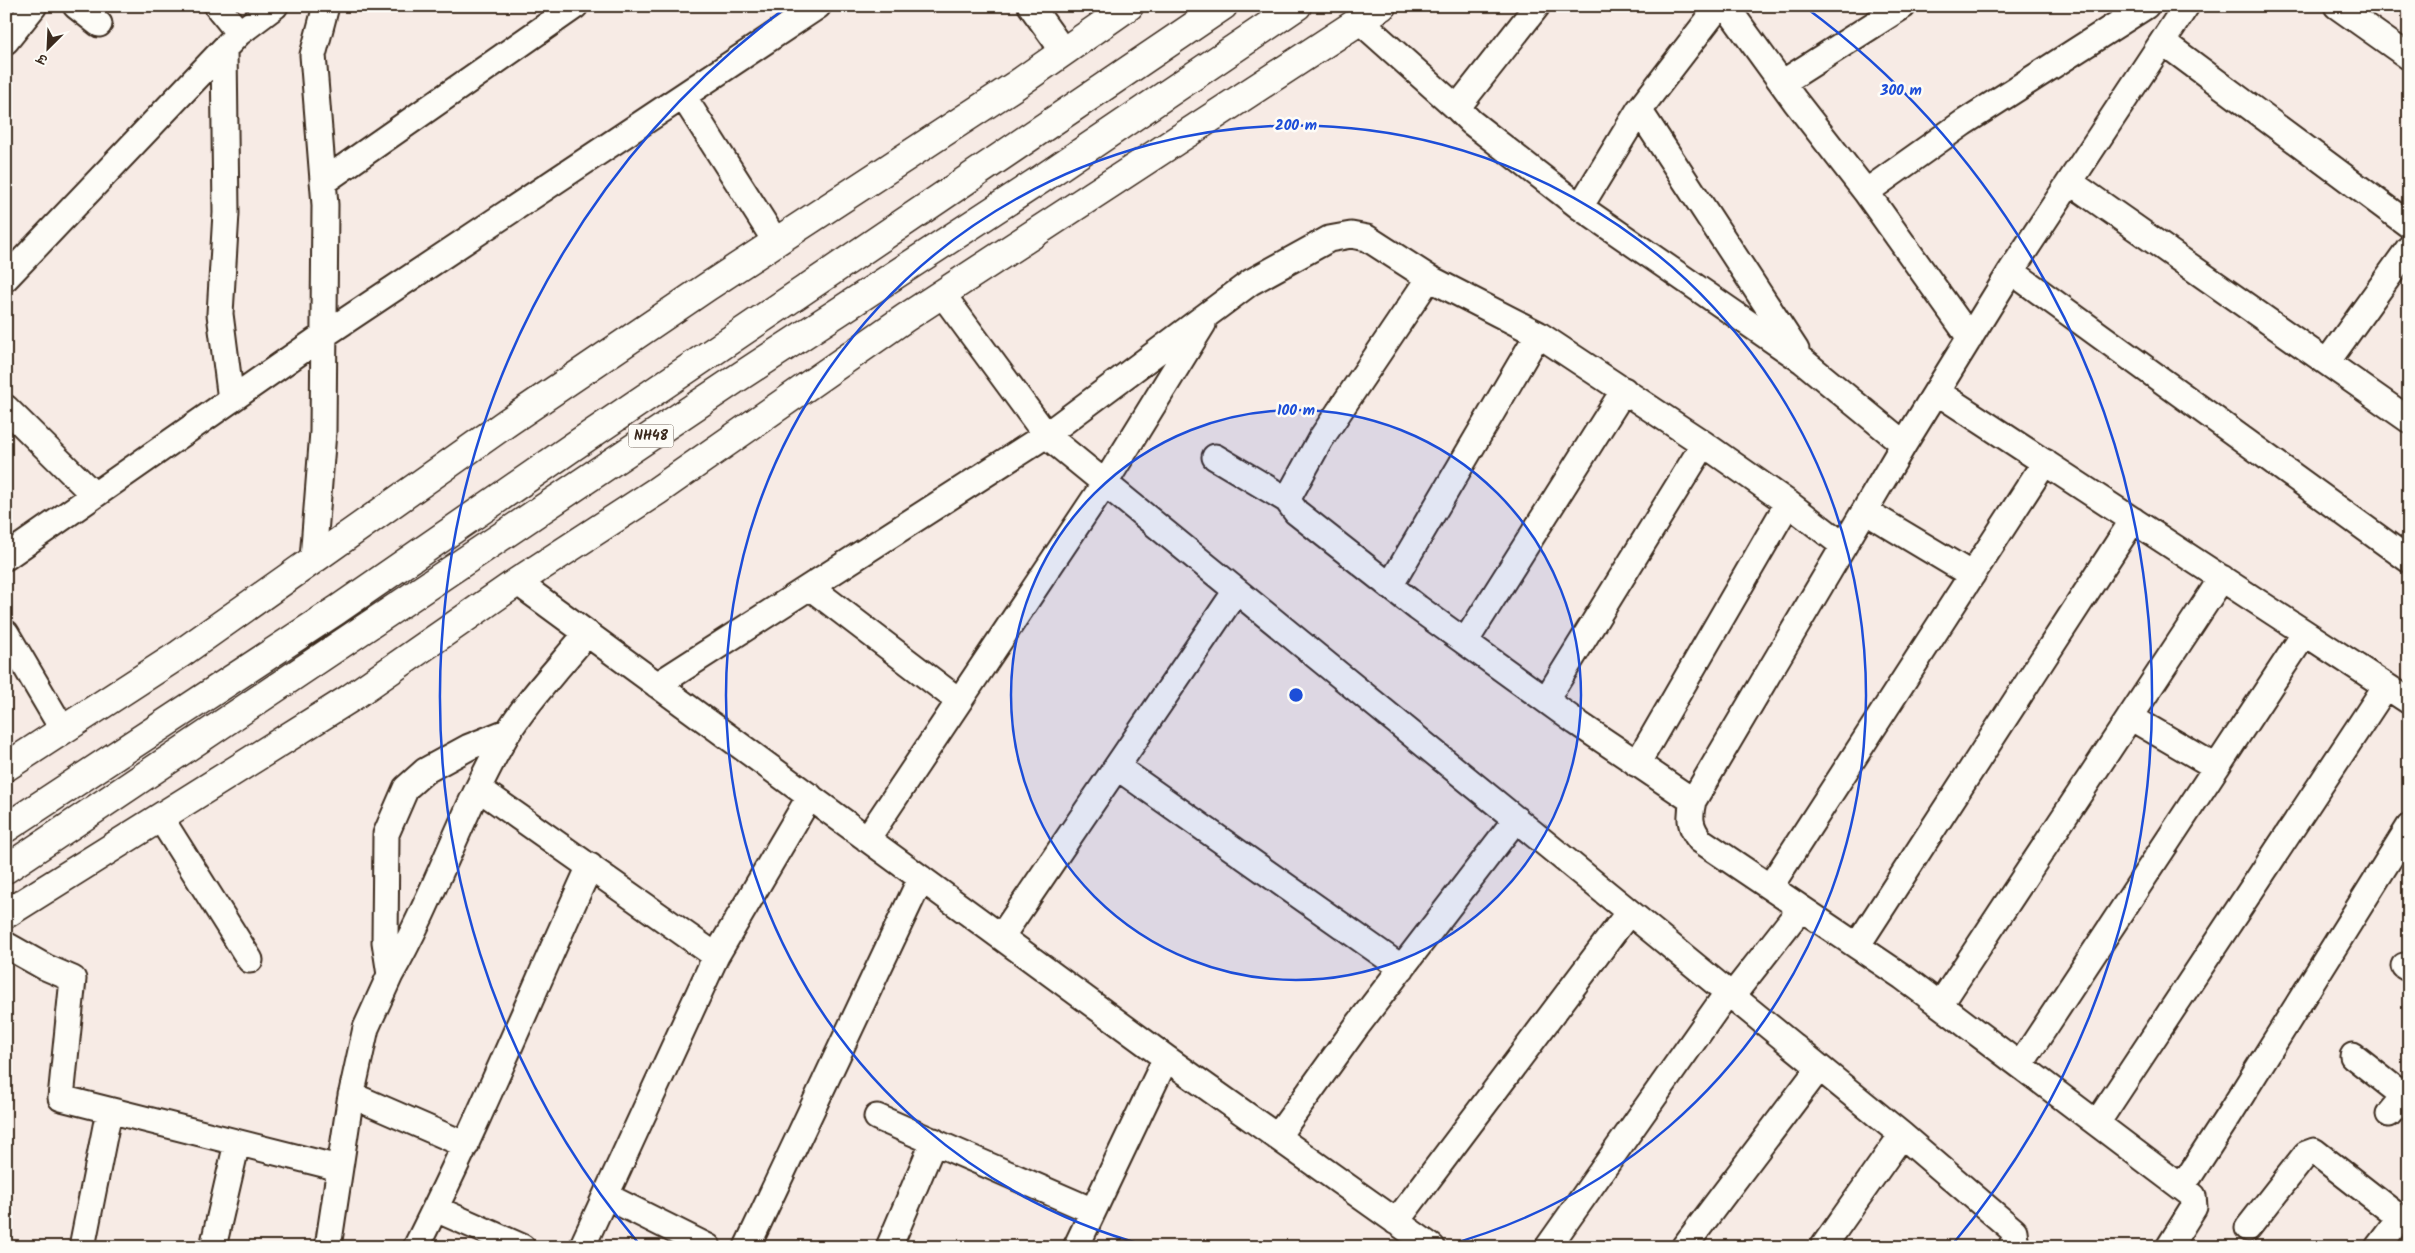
<svg xmlns="http://www.w3.org/2000/svg" width="2415" height="1253" font-family="Kalam,'Playpen Sans Deva',sans-serif">
<rect width="100%" height="100%" fill="#f7ebe5"/>
<filter id="ink" filterUnits="userSpaceOnUse"><feTurbulence type="fractalNoise" baseFrequency=".02" numOctaves="2"/><feDisplacementMap in="SourceGraphic" scale="10" xChannelSelector="R" yChannelSelector="G"/><feConvolveMatrix kernelMatrix="1 2 1 2 8 2 1 2 1" color-interpolation-filters="sRGB"/></filter>
<g filter="url(#ink)">
<g fill="none" stroke-linecap="round" stroke-linejoin="round">
<defs>
<path id="minor" d="M 76,6 L 99,24
M 217,6 L 239,33
M 1031,6 L 1064,52
M 1537,6 L 1457,108 L 1471,122 L 1580,207 L 1803,361 L 1904,444
M 1719,6 L 1639,110 L 1796,350
M 1726,6 L 1795,101 L 1866,192 L 1963,123 L 2146,6
M 2337,6 L 2409,57
M 1361,22 L 1457,108
M 6,41 L 34,6
M 2163,42 L 2409,225
M 224,49 L 226,213 L 220,314 L 231,400
M 1782,83 L 1903,6
M 683,96 L 776,242
M 323,182 L 575,6
M 2070,182 L 2409,420
M 1866,192 L 1970,338
M 1580,207 L 1639,110
M 2011,271 L 2409,560
M 6,278 L 239,33 L 275,6
M 1429,278 L 1320,440 L 1287,500 L 1296,512 L 1418,608 L 1576,722 L 1693,801
M 943,295 L 1046,435 L 1902,1135 L 2014,1231 L 2015,1239 L 2011,1247
M 2327,362 L 2409,248
M 1937,392 L 2409,701
M 6,408 L 94,495
M 1215,457 L 1287,500
M 1865,511 L 1972,575
M 6,557 L 324,335 L 818,6
M 313,559 L 323,432 L 325,205 L 313,55 L 326,6
M 517,582 L 1166,1058 L 1432,1247
M 1390,586 L 1538,334
M 810,587 L 959,701
M 6,633 L 63,730
M 1465,642 L 1624,390
M 657,685 L 1046,435 L 1251,282 L 1329,239 L 1351,235 L 1367,238 L 1429,278 L 1538,334 L 1704,444 L 1788,503 L 1844,546
M 1546,700 L 1704,444
M 2130,717 L 2216,767
M 509,731 L 469,747 L 425,771 L 406,788 L 386,834 L 385,942 L 390,975 C 435,897 462,809 508,732 C 530,697 561,665 587,633
M 1637,764 L 1788,503
M 1117,767 L 1402,968
M 478,788 L 716,956
M 160,817 L 250,960
M 867,839 L 1105,483 L 1203,324
M 1770,887 L 2045,462
M 1001,937 L 1236,591
M 6,945 L 45,967 L 73,979 L 61,1098 L 339,1168
M 1857,946 L 2133,520
M 2404,966 L 2409,969
M 1732,996 L 1801,908
M 1940,1005 L 2222,578
M 2353,1056 L 2404,1096
M 2020,1065 L 2305,633
M 351,1095 L 466,1145
M 2389,1114 L 2409,1090
M 877,1117 L 1093,1211
M 2097,1123 L 2386,686
M 1277,1137 L 1357,1026 L 1516,819
M 2180,1185 L 2190,1175 L 2229,1115 L 2409,827
M 606,1196 L 708,1247
M 436,1209 L 522,1247
M 1396,1222 L 1629,912
M 2248,1228 L 2306,1154 L 2314,1151 L 2400,1218 L 2378,1247
M 82,1247 L 109,1111
M 213,1247 L 237,1143
M 328,1247 L 350,1101 L 366,1028 L 390,975
M 416,1247 C 479,1122 532,993 590,866
M 582,1247 L 716,956 L 810,796
M 747,1247 L 921,878
M 889,1247 L 934,1141
M 1076,1247 L 1166,1058
M 1548,1247 L 1728,992
M 1684,1247 L 1819,1068
M 1823,1247 L 1902,1135
M 2169,1247 L 2194,1207 L 2193,1196 L 1903,977 L 1700,840 C 1690,827 1689,818 1693,801 L 1904,444 L 2011,271 L 2186,6"/>
<path id="major" d="M 6,767 L 180,654 L 508,422 L 707,287 L 1016,85 L 1129,6
M 6,914 L 349,699 L 517,582 L 657,491 L 905,318 L 1382,6"/>
<path id="highway" d="M 6,828 L 337,610 L 574,446 L 1223,6
M 6,869 L 736,379 L 1043,178 L 1297,6"/>
</defs>
<use href="#minor" stroke="#3b2a1e" stroke-width="29"/>
<use href="#major" stroke="#3b2a1e" stroke-width="31"/>
<use href="#highway" stroke="#3b2a1e" stroke-width="31"/>
<use href="#minor" stroke="#fdfcf7" stroke-width="25"/>
<use href="#major" stroke="#fdfcf7" stroke-width="28"/>
<use href="#highway" stroke="#fdfcf7" stroke-width="28"/>
</g>
</g>
<circle cx="1296" cy="695" r="285" fill="#1d4ed8" fill-opacity=".12"/>
<g fill="none" stroke="#1d4ed8" stroke-width="2.5">
<circle cx="1296" cy="695" r="285"/>
<path d="M1148 1246A570 570 0 1 1 1444 1246"/>
<path d="M640 1245A856 856 0 0 1 787 7M1805 7A856 856 0 0 1 1952 1245"/>
</g>
<g text-anchor="middle" dominant-baseline="central" stroke-width="5" stroke-linejoin="round" paint-order="stroke">
<rect fill="#fdfcf7" stroke="#75695f" stroke-width="1" x="628.5" y="424.5" width="45" height="23" rx="4"/>
<g font-size="14" font-weight="bold" fill="#3b2a1e">
<text x="651" y="436">NH48</text>
</g>
</g>
<circle cx="1296" cy="695" r="8" fill="#1d4ed8" stroke="#fdfcf7" stroke-width="2.5"/>
<g font-size="15" text-anchor="middle" font-weight="bold" fill="#1d4ed8" stroke="#fdfcf7" stroke-width="5" stroke-linejoin="round" paint-order="stroke">
<text x="1901" y="95">300 m</text>
<text x="1296" y="130">200 m</text>
<text x="1296" y="415">100 m</text>
</g>
<rect width="2415" height="1253" fill="none" stroke="#fdfcf7" stroke-width="25"/>
<rect x="12" y="12" width="2390" height="1228" fill="none" stroke="#3b2a1e" stroke-width="2" filter="url(#ink)"/>
<g transform="translate(48 48) rotate(204)" stroke="#fdfcf7" stroke-width="4" paint-order="stroke">
<path d="M0-4L9 19L0 12L-9 19Z" fill="#3b2a1e"/>
<text y="-8" font-size="14" font-weight="bold" text-anchor="middle" fill="#3b2a1e">उ</text>
</g>
</svg>
